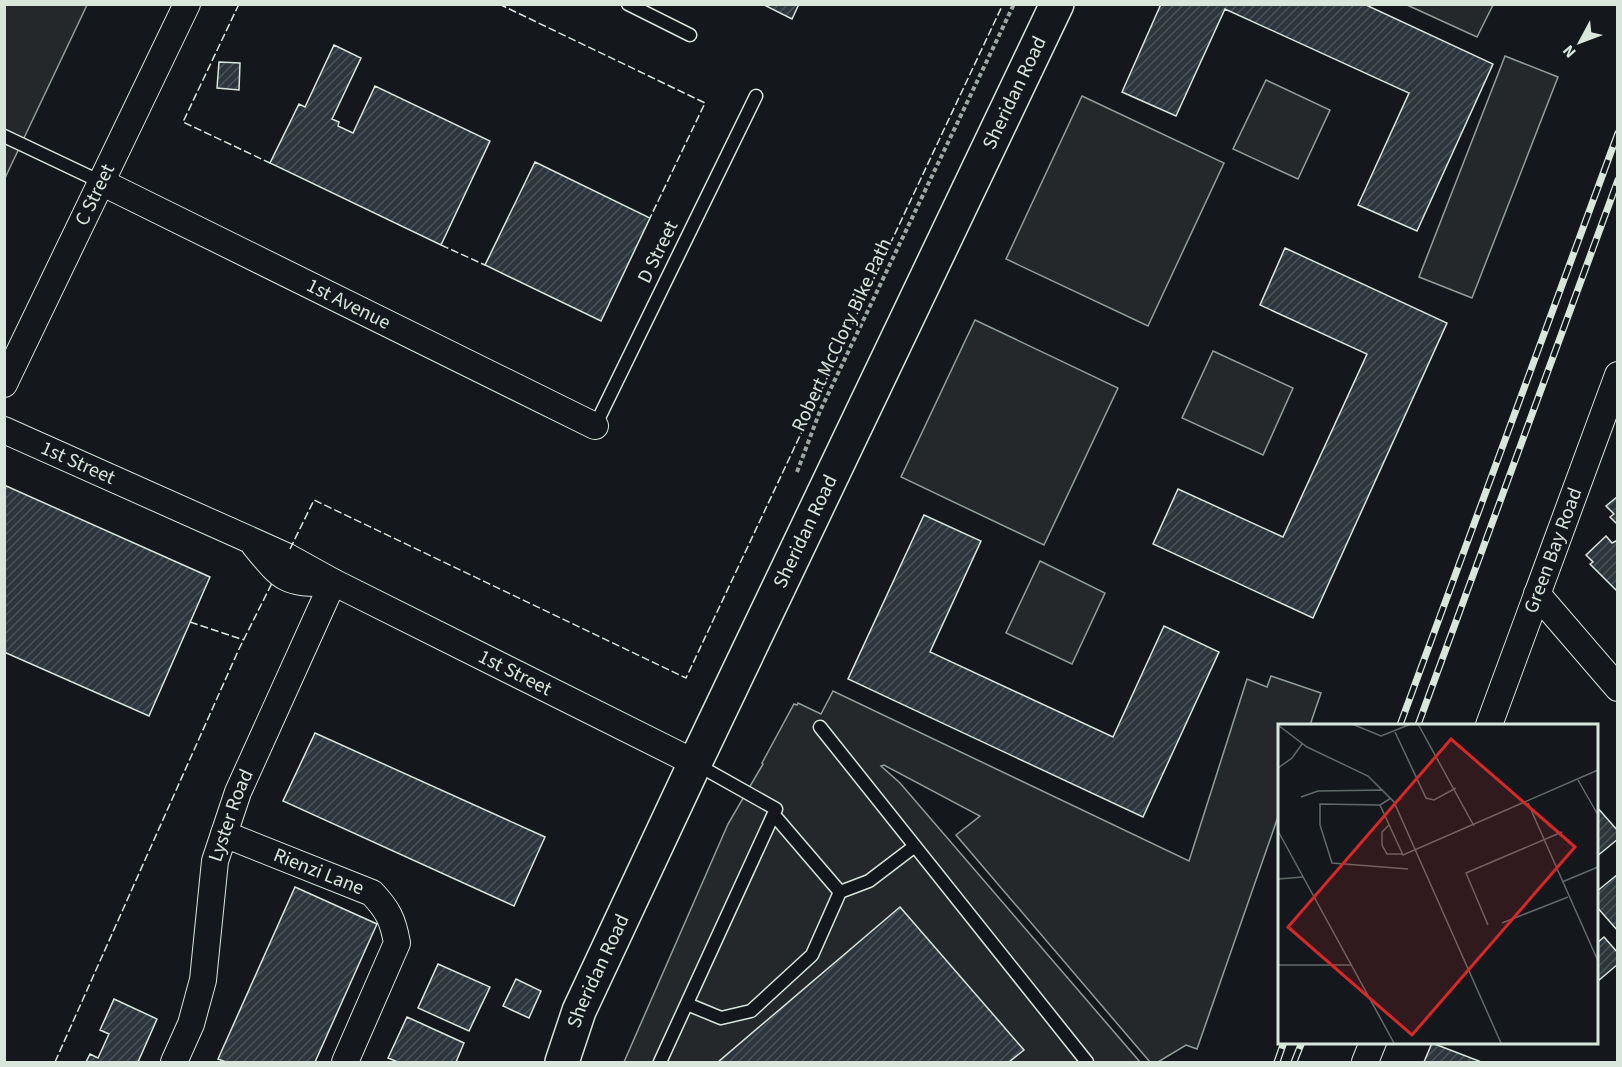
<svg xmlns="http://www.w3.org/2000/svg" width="1622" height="1067" font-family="'Source Sans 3',sans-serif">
<defs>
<pattern id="building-hatch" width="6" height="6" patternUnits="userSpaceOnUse" patternTransform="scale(1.5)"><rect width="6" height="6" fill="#2c363c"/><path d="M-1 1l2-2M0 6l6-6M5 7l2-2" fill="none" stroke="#4a5358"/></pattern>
</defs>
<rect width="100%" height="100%" fill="#14181c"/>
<path fill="#24282b" stroke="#939e99" stroke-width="1.5" d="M 5,5 L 87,5 L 5,178 Z
M 1407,5 L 1493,5 L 1477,37 Z
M 1505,56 L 1558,77 L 1472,298 L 1419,277 Z
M 1266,80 L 1330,110 L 1298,179 L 1233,149 Z
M 1082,96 L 1224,163 L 1148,326 L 1006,259 Z
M 975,320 L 1118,388 L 1044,545 L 901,477 Z
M 1213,351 L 1293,388 L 1263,455 L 1182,418 Z
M 1040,561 L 1105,593 L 1072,664 L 1006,633 Z
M 1271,676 L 1321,693 L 1310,725 L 1280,725 L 1280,811 L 1197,1049 L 1186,1045 L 1158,1062 L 1150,1062 L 956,835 L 980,816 L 884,765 L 881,766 L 900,783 L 1140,1062 L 624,1062 L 728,824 L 763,764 L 762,763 L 794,704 L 797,705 L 798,703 L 821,714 L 833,691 L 1189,861 L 1247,679 L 1267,687 Z"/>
<path fill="url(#building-hatch)" stroke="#d8e6dc" stroke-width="1.5" d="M 762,4 L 799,4 L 792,19 Z
M 1161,4 L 1364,4 L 1493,64 L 1417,231 L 1358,205 L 1409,93 L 1225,9 L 1176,116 L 1122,92 Z
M 334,45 L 361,58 L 332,119 L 339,122 L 338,126 L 353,133 L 375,86 L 490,141 L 441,245 L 270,163 L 299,104 L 305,107 Z
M 219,62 L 240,63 L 239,90 L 217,88 Z
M 535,162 L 650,218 L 601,321 L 485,265 Z
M 1285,248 L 1447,323 L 1313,618 L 1153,544 L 1178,489 L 1283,537 L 1367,354 L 1260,305 Z
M 4,485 L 210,577 L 149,716 L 4,652 Z
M 1618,496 L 1618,525 L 1610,517 L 1614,514 L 1606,506 Z
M 924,515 L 981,541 L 930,652 L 1113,737 L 1164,626 L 1219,652 L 1143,817 L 848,679 Z
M 1606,536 L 1612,543 L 1616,541 L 1618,543 L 1618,592 L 1590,564 L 1593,562 L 1586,555 Z
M 315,733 L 545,837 L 514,906 L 283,801 Z
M 1596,806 L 1618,831 L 1618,839 L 1596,857 Z
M 1618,874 L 1618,931 L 1596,906 L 1596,892 Z
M 295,887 L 377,924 L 315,1062 L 226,1062 L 218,1059 Z
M 900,907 L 1024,1050 L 1009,1062 L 718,1062 Z
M 1604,937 L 1618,953 L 1618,964 L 1598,981 L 1596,944 Z
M 438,964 L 490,987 L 469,1031 L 418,1008 Z
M 516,979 L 541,991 L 529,1018 L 503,1006 Z
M 114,999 L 157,1019 L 138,1062 L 86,1062 L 90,1054 L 98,1058 L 109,1034 L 100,1030 Z
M 407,1017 L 464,1043 L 456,1062 L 398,1062 L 388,1058 Z
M 1432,1043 L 1479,1061 L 1478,1062 L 1424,1062 Z"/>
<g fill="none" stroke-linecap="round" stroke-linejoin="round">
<defs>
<path id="service" d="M 628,4 L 690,35
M 4,136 L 101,182
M 595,426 L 756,96
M 820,727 L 1087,1062
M 840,892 L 869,881 L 915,846
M 687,1004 L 721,1018 L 751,1011 L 812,955 L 840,892 L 774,815
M 660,1062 L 776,809 L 696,764"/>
<g id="minor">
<path id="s1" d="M 101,182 L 595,426"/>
<path id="s2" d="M 4,384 L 187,4"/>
<path id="s3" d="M 4,430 L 286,556 L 333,582 L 695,763"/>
<path d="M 255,546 C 281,577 284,584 326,583"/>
<path d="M 1537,594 L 1618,688"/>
<path id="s4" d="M 1489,725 L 1618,375"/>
<path id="s5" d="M 224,834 L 372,893 C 388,910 393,920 397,943 L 345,1062"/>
<path id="s6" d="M 174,1062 L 191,1024 L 203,980 L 215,861 L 238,792 L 333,582"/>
<path d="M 1365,1062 L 1373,1042"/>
</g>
<g id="secondary">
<path id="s7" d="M 562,1062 L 579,1011 L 695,763 L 1057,4"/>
</g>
</defs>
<use href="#service" stroke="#d8e6dc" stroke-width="15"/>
<use href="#minor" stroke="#d8e6dc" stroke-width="28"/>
<use href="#secondary" stroke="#d8e6dc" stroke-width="36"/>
<path stroke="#9da8a2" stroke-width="4" stroke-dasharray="4.5 3" stroke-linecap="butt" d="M 797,472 L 820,411 L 1014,4"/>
<use href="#service" stroke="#14181c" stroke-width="12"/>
<use href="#minor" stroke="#14181c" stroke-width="26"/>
<use href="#secondary" stroke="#14181c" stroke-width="33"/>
<defs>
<path id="rail" d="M 1400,725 L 1618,133
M 1418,725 L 1618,180
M 1277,1062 L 1284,1042
M 1294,1062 L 1302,1042"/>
</defs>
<use href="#rail" stroke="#d8e6dc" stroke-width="7"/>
<use href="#rail" stroke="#14181c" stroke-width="4.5" stroke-dasharray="14" stroke-linecap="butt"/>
<path stroke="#d8e6dc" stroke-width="1.5" stroke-dasharray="8 3" stroke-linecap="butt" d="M 239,4 L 183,122 L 270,163
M 499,4 L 705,103 L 650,218
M 441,245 L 485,265
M 290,549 L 314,500 L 686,678 L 1003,4
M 190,622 L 244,640
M 55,1062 L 239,649 L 273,581"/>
</g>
<g text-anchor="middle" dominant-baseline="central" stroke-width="4.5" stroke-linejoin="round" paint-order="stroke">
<g font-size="20" fill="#d8e6dc" stroke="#14181c">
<text stroke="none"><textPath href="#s7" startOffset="1070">Sheridan Road</textPath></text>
<text stroke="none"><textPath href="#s2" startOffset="210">C Street</textPath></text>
<text transform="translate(658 252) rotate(-64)">D Street</text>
<text stroke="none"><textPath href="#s1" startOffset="276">1st Avenue</textPath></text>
<text transform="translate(842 335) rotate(-65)">Robert McClory Bike Path</text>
<text stroke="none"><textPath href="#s3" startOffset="81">1st Street</textPath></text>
<text stroke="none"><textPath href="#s7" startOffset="584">Sheridan Road</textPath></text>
<text stroke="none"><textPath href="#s4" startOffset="186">Green Bay Road</textPath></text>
<text stroke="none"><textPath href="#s3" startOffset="566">1st Street</textPath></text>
<text stroke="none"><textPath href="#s6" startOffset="255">Lyster Road</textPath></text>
<text stroke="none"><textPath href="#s5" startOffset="102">Rienzi Lane</textPath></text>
<text stroke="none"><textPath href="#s7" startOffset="98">Sheridan Road</textPath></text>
</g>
</g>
<g transform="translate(1278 724)">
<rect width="320" height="320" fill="#14181c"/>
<path fill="none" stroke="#626a69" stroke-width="1.5" d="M 74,0 L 103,12 L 133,0M 140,0 L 196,102M 0,1 L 29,23 L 90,52 L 116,78 L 223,319M 117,8 L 148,74 L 156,76 L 178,64M 0,44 L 14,34 L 24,20M 300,56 L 320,91M 23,73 L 40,67 L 105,66M 113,74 L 102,81 L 125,131 L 320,46M 250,79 L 320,237M 102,81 L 42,80 L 42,101 L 54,139 L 130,145M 111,101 L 104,108 L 104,121 L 109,130 L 124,130M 0,107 L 116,319M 0,155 L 25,153M 284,158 L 320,143M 224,199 L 290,173M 210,201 L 188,149 L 284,108M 0,241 L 73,241"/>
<path fill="#d62828" fill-opacity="0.15" stroke="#d62828" stroke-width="3" d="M 173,15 L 297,123 L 134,311 L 10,203 Z"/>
<rect width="320" height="320" fill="none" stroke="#d8e6dc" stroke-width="3"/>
</g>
<rect width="1622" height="1067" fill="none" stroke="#d8e6dc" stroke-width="12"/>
<g transform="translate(1580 42) rotate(229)" stroke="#14181c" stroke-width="4.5" paint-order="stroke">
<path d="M0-4.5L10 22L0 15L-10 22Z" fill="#d8e6dc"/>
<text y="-9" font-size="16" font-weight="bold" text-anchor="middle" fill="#d8e6dc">N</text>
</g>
</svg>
